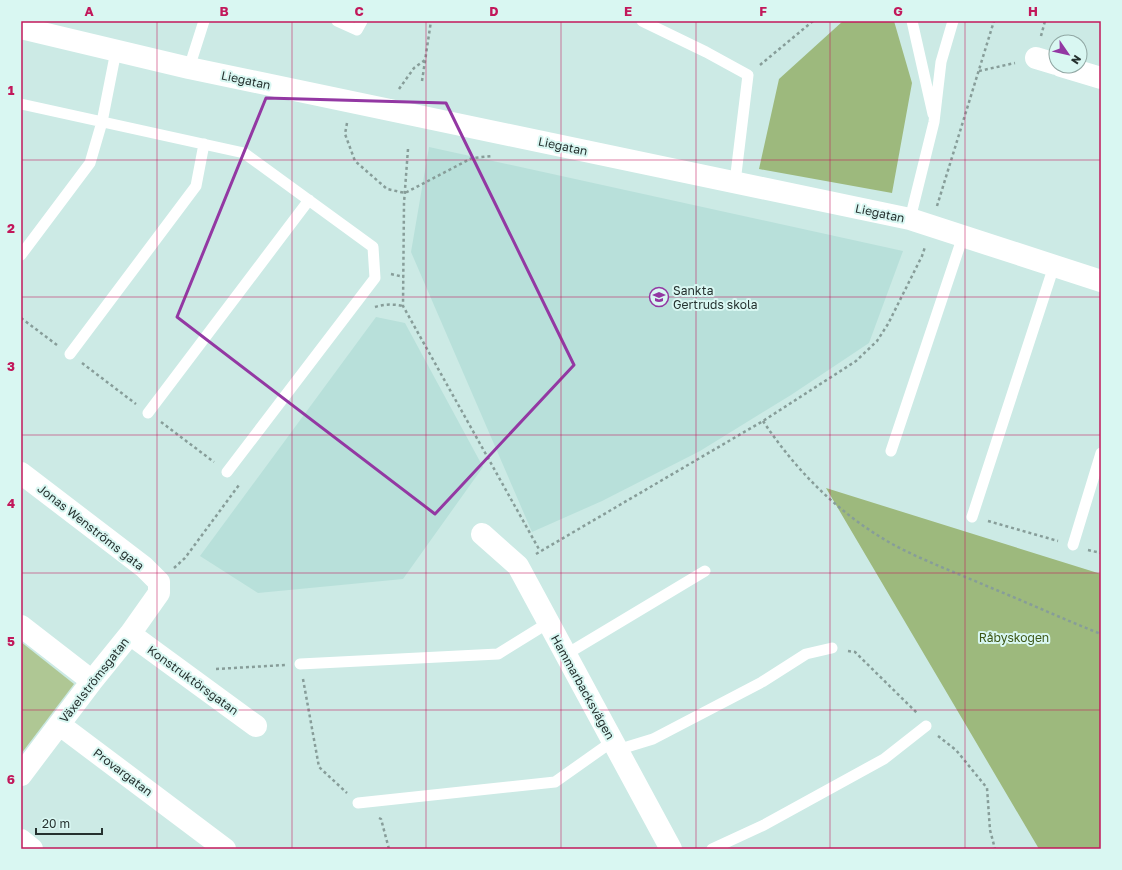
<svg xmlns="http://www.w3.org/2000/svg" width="1122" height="870" font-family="'Golos Text',sans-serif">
<rect width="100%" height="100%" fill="#cceae5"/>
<path fill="#b8e0da" d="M 429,147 L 903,251 L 869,343 L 791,395 L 700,451 L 602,501 L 532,532 L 411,252 Z
M 376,317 L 405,323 L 483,467 L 403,579 L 258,593 L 200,556 Z"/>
<path fill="#afc794" d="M 21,642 L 74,684 L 21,754 Z"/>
<path fill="#9db97d" d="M 843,21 L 894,21 L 912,83 L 892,193 L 759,169 L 779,79 Z
M 826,488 L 1101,574 L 1101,849 L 1039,849 Z"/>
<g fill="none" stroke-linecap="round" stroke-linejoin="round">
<path stroke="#879d99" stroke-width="2.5" stroke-dasharray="3 3" stroke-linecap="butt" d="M 1041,36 L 1045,21
M 760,65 L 813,21
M 979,71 L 1015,63
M 422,81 L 431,21
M 399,89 L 414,68 L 425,60
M 347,123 L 345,134 L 355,161 L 387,189 L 405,193 L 472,158 L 493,156
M 408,149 L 404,203 L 403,306 L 540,551
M 937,206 L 994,21
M 391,274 L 404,277
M 375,307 C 384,304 394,304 403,306
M 21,318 L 57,345
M 82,363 L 136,404
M 763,421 C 797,472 840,515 894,545 C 924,561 957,573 989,587 C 1026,602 1063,619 1101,634
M 161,422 L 214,462
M 988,521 L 1058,541
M 1088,550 L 1101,553
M 536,554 L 763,421 L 856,361 L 877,341 L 888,324 L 922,256 L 925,247
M 174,568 L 185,558 L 239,485
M 848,651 L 855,652 L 917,713
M 216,669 L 285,665
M 303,679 L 319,767 L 347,793
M 938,736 L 956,750 L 987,788 L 990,830 L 995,849
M 379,818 L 381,819 L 389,849"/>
<path stroke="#fff" stroke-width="11" d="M 337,21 L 357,30 L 362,21
M 642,21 L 706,52 L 748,75 L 735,182
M 912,21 L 933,114
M 189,68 L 204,21
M 21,104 L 244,153 L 373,247 L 375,278 L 227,472
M 910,219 L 934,122 L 941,62 L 953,21
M 21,255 L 90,163 L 102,122 L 116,51
M 70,354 L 196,186 L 204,144
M 148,413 L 309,200
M 891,451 L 963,236
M 972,517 L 1054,266
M 1073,545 L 1101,453
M 565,655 L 705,571
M 300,664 L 498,654 L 548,623
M 617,750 L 653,739 L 762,682 L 806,654 L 832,648
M 358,803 L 555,782 L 613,741
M 712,849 L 764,825 L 884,759 L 926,726"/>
<path stroke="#fff" stroke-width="22" d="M 21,28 L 189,68 L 910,219 L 1101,281
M 1036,58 L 1056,64
M 1061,66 L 1101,78
M 21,473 L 144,567 L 159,582 L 159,593 L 130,634 L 92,681 L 21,775
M 482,534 L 518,566 L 671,849
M 21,626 L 92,681
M 130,634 L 256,726
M 60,725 L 225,849
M 21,840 L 32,849"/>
</g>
<path fill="none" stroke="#9338a3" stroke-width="3" stroke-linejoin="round" d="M 266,98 L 446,103 L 574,365 L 435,514 L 177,317 Z"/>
<path fill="none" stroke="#c2185b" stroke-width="1" stroke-opacity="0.55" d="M 157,21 L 157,849M 292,21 L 292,849M 426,21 L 426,849M 561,21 L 561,849M 696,21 L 696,849M 830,21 L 830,849M 965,21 L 965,849M 21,160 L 1101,160M 21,297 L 1101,297M 21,435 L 1101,435M 21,573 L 1101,573M 21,710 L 1101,710"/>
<defs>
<symbol id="school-ring" viewBox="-11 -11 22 22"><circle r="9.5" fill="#d9f7f2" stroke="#9338a3" stroke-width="1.5"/><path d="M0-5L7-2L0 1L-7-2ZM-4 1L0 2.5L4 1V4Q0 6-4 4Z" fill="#9338a3"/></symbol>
</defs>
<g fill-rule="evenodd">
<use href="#school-ring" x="648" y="286" width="22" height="22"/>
</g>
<g text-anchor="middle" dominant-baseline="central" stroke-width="4" stroke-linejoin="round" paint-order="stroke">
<g font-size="12" fill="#25312f" stroke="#d9f7f2">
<text transform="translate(246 80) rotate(12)">Liegatan</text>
<text transform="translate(563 146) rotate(12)">Liegatan</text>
<text transform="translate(880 213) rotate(12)">Liegatan</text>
<text transform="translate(91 527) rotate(38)">Jonas Wenströms gata</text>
<text transform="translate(94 680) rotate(-52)">Växelströmsgatan</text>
<text transform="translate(193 680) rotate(36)">Konstruktörsgatan</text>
<text transform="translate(583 687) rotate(61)">Hammarbacksvägen</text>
<text transform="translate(123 772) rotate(37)">Provargatan</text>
</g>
<g font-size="12" fill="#25312f" stroke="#d9f7f2" text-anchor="start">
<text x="673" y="290">Sankta<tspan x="673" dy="14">Gertruds skola</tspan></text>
</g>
<g font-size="12" fill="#3c5616" stroke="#d9f7f2">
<text x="1014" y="637">Råbyskogen</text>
</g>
</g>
<rect width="1122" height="870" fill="none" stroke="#d9f7f2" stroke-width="44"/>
<g transform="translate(1068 54) rotate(124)"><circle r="19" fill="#d9f7f2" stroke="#91a8a4"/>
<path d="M0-3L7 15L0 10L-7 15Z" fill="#9338a3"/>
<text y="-6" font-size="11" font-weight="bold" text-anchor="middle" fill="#25312f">N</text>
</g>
<path d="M36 828v6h66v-6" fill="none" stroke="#25312f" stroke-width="2"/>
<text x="42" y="828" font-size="12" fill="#25312f" stroke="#d9f7f2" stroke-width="3" paint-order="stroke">20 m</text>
<rect x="22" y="22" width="1078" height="826" fill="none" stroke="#c2185b" stroke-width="1.5"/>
<g font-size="13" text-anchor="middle" font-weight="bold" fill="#c2185b">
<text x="89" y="16">A</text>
<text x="224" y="16">B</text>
<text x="359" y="16">C</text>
<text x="494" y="16">D</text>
<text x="628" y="16">E</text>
<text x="763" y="16">F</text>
<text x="898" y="16">G</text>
<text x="1033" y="16">H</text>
<text x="11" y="95">1</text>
<text x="11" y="233">2</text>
<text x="11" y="371">3</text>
<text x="11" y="508">4</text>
<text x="11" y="646">5</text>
<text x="11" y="784">6</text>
</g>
</svg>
